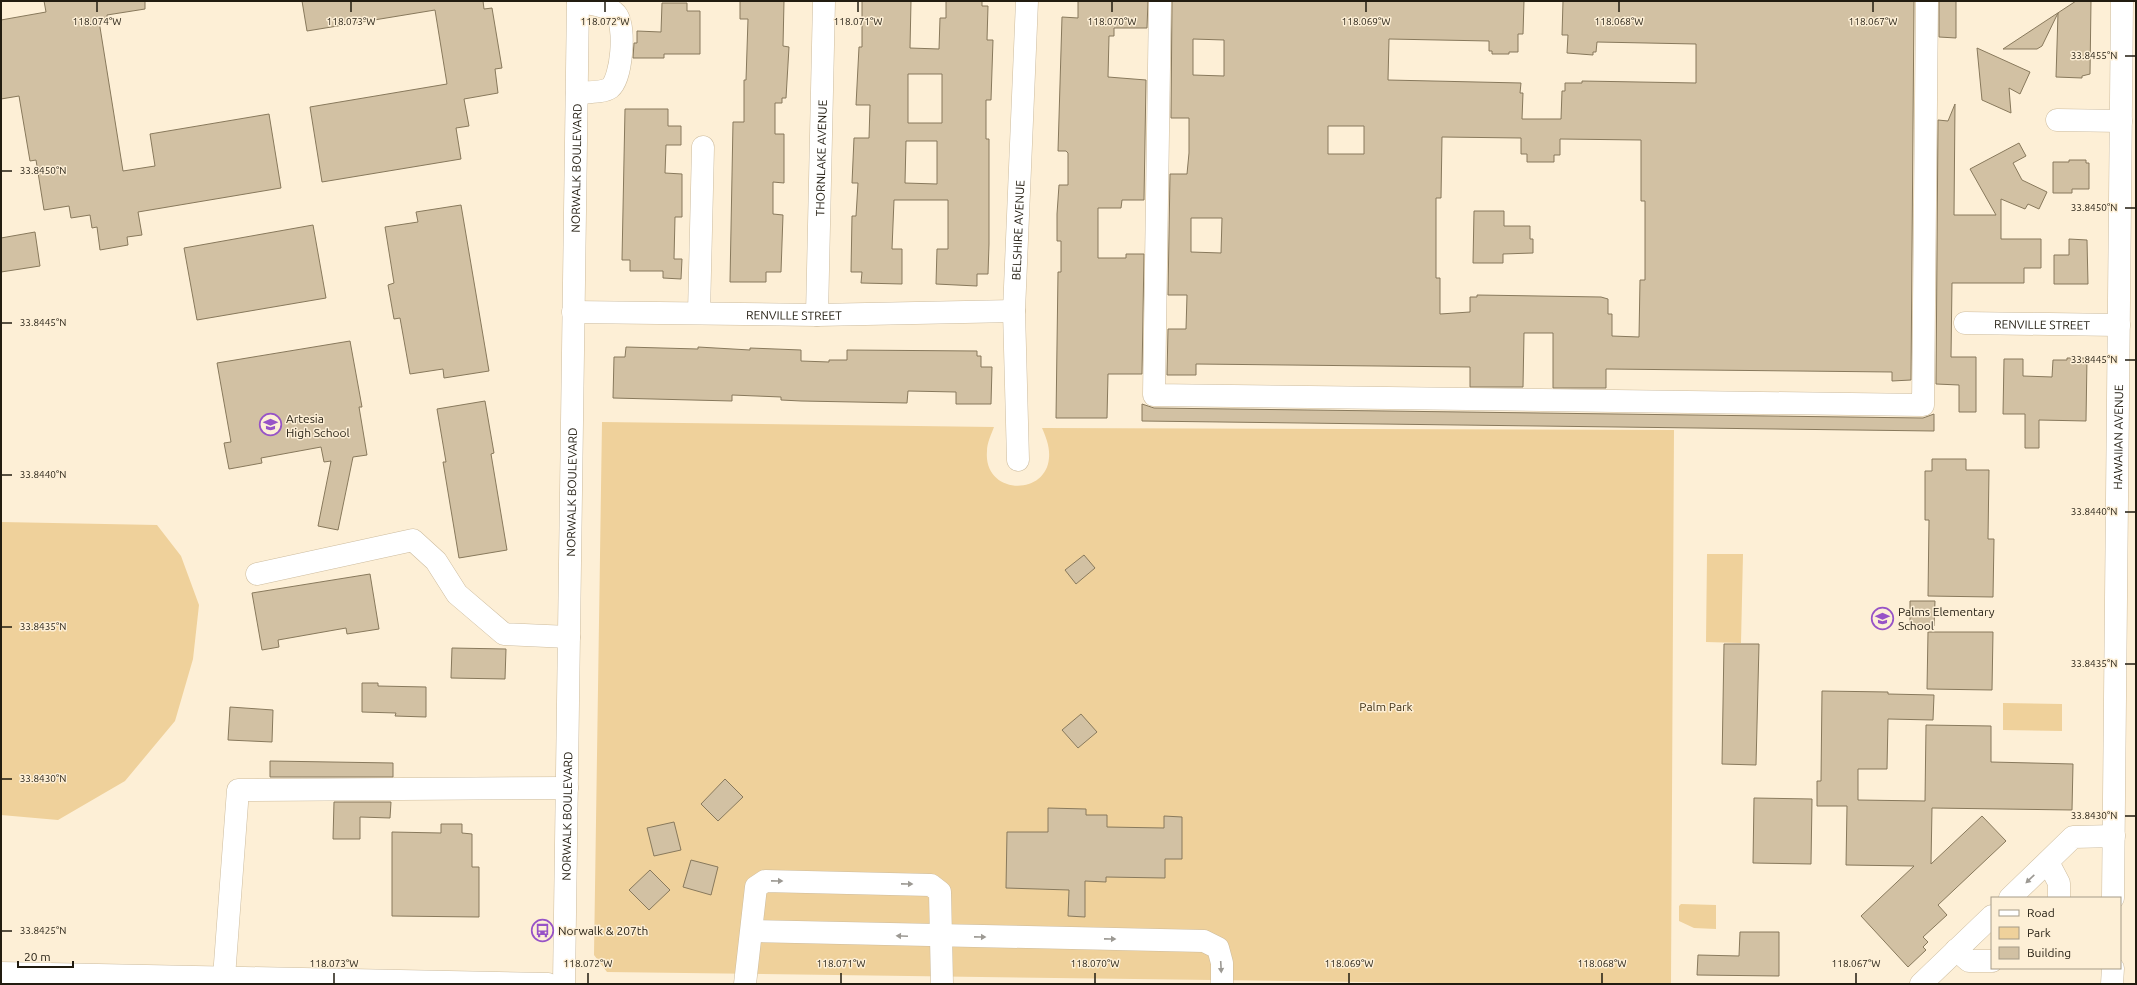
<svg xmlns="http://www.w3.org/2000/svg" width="2137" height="985" font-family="Ubuntu,sans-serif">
<rect width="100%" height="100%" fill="#fdefd6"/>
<path fill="#efd19b" d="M 602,422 L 994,427 C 991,435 987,443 987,451 C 983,495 1046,497 1049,458 C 1050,447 1046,437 1042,428 L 1674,430 L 1671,984 L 1516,984 L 607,972 L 594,955 Z
M 1,522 L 157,525 L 181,556 L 199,605 L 193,659 L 175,721 L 125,781 L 58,820 L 1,815 Z
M 1707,554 L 1743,554 L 1741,643 L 1706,642 Z
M 2003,703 L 2062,704 L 2062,731 L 2003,730 Z
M 1681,904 L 1716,905 L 1716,929 L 1694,928 L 1679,921 L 1679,906 Z"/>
<path fill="#d2c1a3" stroke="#88795c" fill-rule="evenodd" d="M 44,1 L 145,1 L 145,9 L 107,15 L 107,19 L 99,21 L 123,171 L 155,166 L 150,134 L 269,114 L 281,188 L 138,212 L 142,235 L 127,237 L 128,245 L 100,250 L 97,227 L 92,228 L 90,215 L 71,218 L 69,206 L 44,210 L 36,160 L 30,161 L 19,96 L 1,99 L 1,20 L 46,12 Z
M 302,1 L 483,1 L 484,9 L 492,8 L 502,68 L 495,69 L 498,93 L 464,99 L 469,126 L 456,128 L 461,159 L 322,182 L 310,107 L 447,84 L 435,10 L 307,31 Z
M 740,1 L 784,1 L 783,46 L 789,47 L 786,98 L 782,98 L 782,103 L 775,103 L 775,134 L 784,134 L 784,183 L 773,182 L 773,214 L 783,215 L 781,272 L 766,272 L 766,282 L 730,282 L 733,122 L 744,122 L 744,80 L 746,80 L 748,19 L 740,19 Z
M 862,1 L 911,1 L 910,48 L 939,49 L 940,18 L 946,18 L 946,1 L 982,1 L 982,6 L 988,6 L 987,40 L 993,40 L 991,100 L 986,100 L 986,139 L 989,139 L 989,244 L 988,274 L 977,274 L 977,286 L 936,284 L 937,249 L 948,249 L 948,200 L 894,200 L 892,249 L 902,249 L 902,284 L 861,283 L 862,272 L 851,272 L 852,216 L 856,216 L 858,183 L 852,183 L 854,138 L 869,138 L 870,105 L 856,105 L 859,47 L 862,47 ZM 908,74 L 942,74 L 942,123 L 908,123 ZM 906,141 L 937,141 L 937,184 L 905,183 Z
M 1078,1 L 1148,1 L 1147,28 L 1114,28 L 1114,36 L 1109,36 L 1108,77 L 1146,80 L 1144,200 L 1122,200 L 1121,208 L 1098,208 L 1098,258 L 1126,258 L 1126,254 L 1144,254 L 1142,374 L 1108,374 L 1107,418 L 1056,418 L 1058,272 L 1061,272 L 1061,241 L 1057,241 L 1057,214 L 1059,185 L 1068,185 L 1068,153 L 1066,151 L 1058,151 L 1062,17 L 1078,18 Z
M 1172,1 L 1524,1 L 1523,34 L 1518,34 L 1518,52 L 1509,52 L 1509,54 L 1492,54 L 1492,51 L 1489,51 L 1489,41 L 1389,39 L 1388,80 L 1521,83 L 1520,93 L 1523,93 L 1522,119 L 1561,119 L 1562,91 L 1565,91 L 1565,83 L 1582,83 L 1582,81 L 1696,83 L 1696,44 L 1597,42 L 1596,52 L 1593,52 L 1593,55 L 1567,53 L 1568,35 L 1562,35 L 1563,1 L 1914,1 L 1911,380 L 1892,381 L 1892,372 L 1606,369 L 1606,388 L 1553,388 L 1553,333 L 1524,333 L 1523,387 L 1470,387 L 1470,367 L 1196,364 L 1196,375 L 1167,375 L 1168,329 L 1186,329 L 1187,295 L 1168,295 L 1170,174 L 1187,174 L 1189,153 L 1189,118 L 1171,118 ZM 1193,39 L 1224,40 L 1224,76 L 1193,75 ZM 1328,126 L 1364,126 L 1364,154 L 1328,154 ZM 1442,137 L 1521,138 L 1521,154 L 1527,154 L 1527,162 L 1554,162 L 1554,155 L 1560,155 L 1560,139 L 1641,140 L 1641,201 L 1645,201 L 1645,280 L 1640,280 L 1639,337 L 1612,336 L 1612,314 L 1608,314 L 1608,299 L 1601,297 L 1477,295 L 1477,297 L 1470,297 L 1470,312 L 1440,314 L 1440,278 L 1436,278 L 1436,198 L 1441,198 ZM 1191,218 L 1222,218 L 1221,253 L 1191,252 Z
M 1939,1 L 1956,1 L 1956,38 L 1939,37 Z
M 2076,1 L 2091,1 L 2090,74 L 2082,76 L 2082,78 L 2056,77 L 2058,13 L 2042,46 L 2037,49 L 2003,49 Z
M 662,3 L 687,3 L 687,11 L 700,11 L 700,54 L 664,54 L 664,58 L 633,58 L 634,43 L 637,43 L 637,31 L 661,32 Z
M 1977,48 L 2030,72 L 2020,94 L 2009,88 L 2011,113 L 1982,100 Z
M 1955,104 L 1954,215 L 1996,215 L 1970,169 L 2019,143 L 2026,156 L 2013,163 L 2022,180 L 2047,192 L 2039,209 L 2028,204 L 2025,209 L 2001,199 L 2001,239 L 2041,239 L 2041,268 L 2024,268 L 2024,283 L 1952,283 L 1951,357 L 1976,357 L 1976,412 L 1959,412 L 1959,385 L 1936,384 L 1938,120 L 1948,121 Z
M 625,109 L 668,109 L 668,126 L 681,126 L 681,145 L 666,145 L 665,173 L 682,174 L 682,217 L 675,217 L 674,259 L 682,259 L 681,279 L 663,278 L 663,271 L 630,271 L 630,260 L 622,260 Z
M 2069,160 L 2086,160 L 2086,163 L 2089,163 L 2089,189 L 2072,189 L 2072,193 L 2053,193 L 2053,162 L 2069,162 Z
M 461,205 L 489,371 L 444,378 L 443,369 L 410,374 L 400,318 L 394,319 L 388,285 L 394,283 L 385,227 L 418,222 L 416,212 Z
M 1474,211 L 1504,211 L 1504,226 L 1530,226 L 1530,239 L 1533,239 L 1533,253 L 1503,254 L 1503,263 L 1473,263 Z
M 313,225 L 326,298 L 197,320 L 184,248 Z
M 35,232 L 40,266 L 1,272 L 1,238 Z
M 2069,239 L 2087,240 L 2088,284 L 2054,284 L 2054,255 L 2069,255 Z
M 350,341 L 362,407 L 359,407 L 367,455 L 353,457 L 338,530 L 318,526 L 331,461 L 324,462 L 321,447 L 261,458 L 262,463 L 229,469 L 224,443 L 231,442 L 217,363 Z
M 626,347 L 698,349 L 698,347 L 750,350 L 750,348 L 801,350 L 801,361 L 829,362 L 829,360 L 847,360 L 847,350 L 977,351 L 977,356 L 981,356 L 981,367 L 992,367 L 991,404 L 956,404 L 956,392 L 908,391 L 907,403 L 801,401 L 781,400 L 781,397 L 732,395 L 732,401 L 613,398 L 614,357 L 625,357 Z
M 2067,358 L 2087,358 L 2086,421 L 2039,420 L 2039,448 L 2025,448 L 2025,414 L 2003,414 L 2004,359 L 2023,359 L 2023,376 L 2052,377 L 2053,360 L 2067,360 Z
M 485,401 L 494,453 L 491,454 L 507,550 L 459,558 L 443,462 L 446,462 L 437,409 Z
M 1142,404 L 1154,408 L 1923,418 L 1934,414 L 1934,431 L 1142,421 Z
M 1932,459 L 1966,459 L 1966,470 L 1989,470 L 1988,539 L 1994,539 L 1993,597 L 1928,596 L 1929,520 L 1925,520 L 1925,471 L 1932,471 Z
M 1084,555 L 1095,568 L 1076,584 L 1065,570 Z
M 370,574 L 379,629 L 347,634 L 346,628 L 278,640 L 279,647 L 262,650 L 252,593 Z
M 1910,601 L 1935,601 L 1934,626 L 1910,626 Z
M 1928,632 L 1993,632 L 1992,690 L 1927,689 Z
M 1724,644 L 1759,644 L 1756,765 L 1722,764 Z
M 452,648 L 506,649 L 505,679 L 451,678 Z
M 362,683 L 378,683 L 378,686 L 426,687 L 426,717 L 395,716 L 396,713 L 362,712 Z
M 1822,691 L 1888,692 L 1888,694 L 1934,695 L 1933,720 L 1888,719 L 1887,769 L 1858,769 L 1858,800 L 1925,801 L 1926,725 L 1991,726 L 1991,762 L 2073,764 L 2072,810 L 1932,808 L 1931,864 L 1982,816 L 2006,841 L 1938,905 L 1947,915 L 1923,937 L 1928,942 L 1923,947 L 1926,950 L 1908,967 L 1861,916 L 1914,866 L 1846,865 L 1847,806 L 1817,806 L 1817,781 L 1821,781 Z
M 230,707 L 273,710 L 272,742 L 228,740 Z
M 1081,714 L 1097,732 L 1078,748 L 1062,730 Z
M 270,761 L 393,763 L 393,777 L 270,777 Z
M 725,779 L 743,797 L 718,821 L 701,804 Z
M 1754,798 L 1812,799 L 1811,864 L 1753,863 Z
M 334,802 L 391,802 L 390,818 L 360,817 L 360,839 L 333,839 Z
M 1048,808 L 1086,809 L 1086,815 L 1107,815 L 1107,827 L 1164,828 L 1164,816 L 1182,817 L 1182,859 L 1165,859 L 1165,878 L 1106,877 L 1106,882 L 1085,881 L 1085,917 L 1068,916 L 1069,890 L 1006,888 L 1007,832 L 1048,832 Z
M 674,822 L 681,850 L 654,856 L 647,828 Z
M 441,824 L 462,824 L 462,833 L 472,834 L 472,867 L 479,867 L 479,917 L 392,916 L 392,832 L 441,833 Z
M 691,860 L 718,867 L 711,895 L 683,887 Z
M 650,870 L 670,890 L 649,910 L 629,890 Z
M 1740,932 L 1779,932 L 1779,976 L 1697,975 L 1698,955 L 1739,956 Z"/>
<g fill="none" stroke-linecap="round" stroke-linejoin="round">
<defs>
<g id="minor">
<path d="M 1160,1 L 1154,395 L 1923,405 L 1927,1"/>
<path d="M 577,93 C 585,92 603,93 610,88 C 622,78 626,26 616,14 C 608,5 589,4 578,1"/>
<path d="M 2057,120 L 2121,121"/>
<path id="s1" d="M 573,312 L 817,315 L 1014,311"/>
<path d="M 699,313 L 703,147"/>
<path id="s2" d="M 817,315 L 824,1"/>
<path id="s3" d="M 1965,323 L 2119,325"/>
<path id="s4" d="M 1018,460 L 1014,311 L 1027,1"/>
<path d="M 257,574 L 413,540 L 436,561 L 457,594 L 504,634 L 569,637"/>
<path d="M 2048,862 L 2059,883 L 2059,898"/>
<path d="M 2010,898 L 2073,837 L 2114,836"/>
<path id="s5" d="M 2113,898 L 2122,1"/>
<path d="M 753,931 L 1204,941 L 1218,948 L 1222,963 L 1222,984"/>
<path d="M 1956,950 L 1969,961 L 1992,961"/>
<path d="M 1,973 L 548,984"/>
<path d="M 224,977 L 238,790 L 567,788"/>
<path d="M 745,984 L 756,887 L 765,881 L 931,885 L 940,892 L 942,984"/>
<path d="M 1921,984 L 1992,916"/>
<path d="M 2112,984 L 2113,968"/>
</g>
<g id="major">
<path id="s6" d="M 564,984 L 578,1"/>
</g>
</defs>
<use href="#minor" stroke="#cdbc9e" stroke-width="23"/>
<use href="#major" stroke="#cdbc9e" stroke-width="23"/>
<use href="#minor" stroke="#fff" stroke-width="22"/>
<use href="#major" stroke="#fff" stroke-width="22"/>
</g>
<defs><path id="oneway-solid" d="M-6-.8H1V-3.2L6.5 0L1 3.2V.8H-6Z"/></defs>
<g fill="#9c9993">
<use href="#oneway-solid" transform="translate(2030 879) rotate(136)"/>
<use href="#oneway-solid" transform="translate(777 881) rotate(1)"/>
<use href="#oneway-solid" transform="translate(907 884) rotate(1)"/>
<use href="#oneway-solid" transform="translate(902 936) rotate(-178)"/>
<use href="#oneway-solid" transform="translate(980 937) rotate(1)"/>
<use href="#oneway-solid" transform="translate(1110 939) rotate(1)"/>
<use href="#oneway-solid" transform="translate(1221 967) rotate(87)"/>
</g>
<path fill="none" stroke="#221c10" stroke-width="1.5" d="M 97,12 L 97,2M 351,12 L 351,2M 605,12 L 605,2M 858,12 L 858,2M 1112,12 L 1112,2M 1366,12 L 1366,2M 1619,12 L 1619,2M 1873,12 L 1873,2M 2125,56 L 2135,56M 2,171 L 12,171M 2125,208 L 2135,208M 2,323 L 12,323M 2125,360 L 2135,360M 2,475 L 12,475M 2125,512 L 2135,512M 2,627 L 12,627M 2125,664 L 2135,664M 2,779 L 12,779M 2125,816 L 2135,816M 2,931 L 12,931M 334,983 L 334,973M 588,983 L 588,973M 841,983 L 841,973M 1095,983 L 1095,973M 1349,983 L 1349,973M 1602,983 L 1602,973M 1856,983 L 1856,973"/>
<defs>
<symbol id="school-ring" viewBox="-11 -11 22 22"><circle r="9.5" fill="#fdefd6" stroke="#9753c7" stroke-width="1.5"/><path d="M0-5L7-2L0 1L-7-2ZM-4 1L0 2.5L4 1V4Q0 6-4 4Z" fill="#9753c7"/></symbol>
<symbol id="bus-ring" viewBox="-11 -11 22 22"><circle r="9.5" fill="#fdefd6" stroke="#9753c7" stroke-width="1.5"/><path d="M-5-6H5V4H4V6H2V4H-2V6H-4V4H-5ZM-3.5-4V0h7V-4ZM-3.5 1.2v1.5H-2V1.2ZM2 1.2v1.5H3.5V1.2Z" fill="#9753c7"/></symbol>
</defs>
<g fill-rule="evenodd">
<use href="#school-ring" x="258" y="412" width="25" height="25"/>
<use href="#school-ring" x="1870" y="606" width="25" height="25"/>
<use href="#bus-ring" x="530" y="918" width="25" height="25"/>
</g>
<g text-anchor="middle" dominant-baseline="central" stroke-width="3" stroke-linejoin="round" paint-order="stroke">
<g font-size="12" fill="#221c10" stroke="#fdefd6">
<text stroke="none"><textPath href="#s2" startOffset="157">THORNLAKE AVENUE</textPath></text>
<text stroke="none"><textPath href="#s6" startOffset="816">NORWALK BOULEVARD</textPath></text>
<text stroke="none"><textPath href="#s4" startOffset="230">BELSHIRE AVENUE</textPath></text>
<text stroke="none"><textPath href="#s1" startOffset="221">RENVILLE STREET</textPath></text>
<text stroke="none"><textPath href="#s3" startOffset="77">RENVILLE STREET</textPath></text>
<text stroke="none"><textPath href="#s5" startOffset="461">HAWAIIAN AVENUE</textPath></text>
<text stroke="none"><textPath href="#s6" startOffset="492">NORWALK BOULEVARD</textPath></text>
<text stroke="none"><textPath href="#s6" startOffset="168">NORWALK BOULEVARD</textPath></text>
</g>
<g font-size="12" fill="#221c10" stroke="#fdefd6" text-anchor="start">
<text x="286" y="418">Artesia<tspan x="286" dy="14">High School</tspan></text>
<text x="1898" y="611">Palms Elementary<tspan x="1898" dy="14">School</tspan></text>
<text x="558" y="930">Norwalk &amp; 207th</text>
</g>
<g font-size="12" fill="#3e3015" stroke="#fdefd6">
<text x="1386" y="706">Palm Park</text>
</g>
</g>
<g font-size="10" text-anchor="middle" fill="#221c10" stroke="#fdefd6" stroke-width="3" stroke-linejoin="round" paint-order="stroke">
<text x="97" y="25">118.074°W</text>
<text x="351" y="25">118.073°W</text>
<text x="605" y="25">118.072°W</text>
<text x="858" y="25">118.071°W</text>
<text x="1112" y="25">118.070°W</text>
<text x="1366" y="25">118.069°W</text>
<text x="1619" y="25">118.068°W</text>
<text x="1873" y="25">118.067°W</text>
<text x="2094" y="59">33.8455°N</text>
<text x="43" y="174">33.8450°N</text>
<text x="2094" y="211">33.8450°N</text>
<text x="43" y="326">33.8445°N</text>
<text x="2094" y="363">33.8445°N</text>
<text x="43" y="478">33.8440°N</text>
<text x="2094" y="515">33.8440°N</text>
<text x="43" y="630">33.8435°N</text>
<text x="2094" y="667">33.8435°N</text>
<text x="43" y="782">33.8430°N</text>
<text x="2094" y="819">33.8430°N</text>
<text x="43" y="934">33.8425°N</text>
<text x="334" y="967">118.073°W</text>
<text x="588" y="967">118.072°W</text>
<text x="841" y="967">118.071°W</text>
<text x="1095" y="967">118.070°W</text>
<text x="1349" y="967">118.069°W</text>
<text x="1602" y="967">118.068°W</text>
<text x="1856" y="967">118.067°W</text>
</g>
<rect width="2137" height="985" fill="none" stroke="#221c10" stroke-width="4"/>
<rect x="1991" y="897" width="130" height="72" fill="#fdefd6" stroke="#a59b87"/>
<rect x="1999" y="910" width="20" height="6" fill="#ffffff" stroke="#a59b87"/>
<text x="2027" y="917" font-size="12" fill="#221c10">Road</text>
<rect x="1999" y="927" width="20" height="12" fill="#efd19b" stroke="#a59b87"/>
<text x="2027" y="937" font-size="12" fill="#221c10">Park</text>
<rect x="1999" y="947" width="20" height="12" fill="#d2c1a3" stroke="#a59b87"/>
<text x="2027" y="957" font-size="12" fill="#221c10">Building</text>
<path d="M18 961v6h55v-6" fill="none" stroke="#221c10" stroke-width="2"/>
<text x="24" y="961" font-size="12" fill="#221c10" stroke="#fdefd6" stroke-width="3" paint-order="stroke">20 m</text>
</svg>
